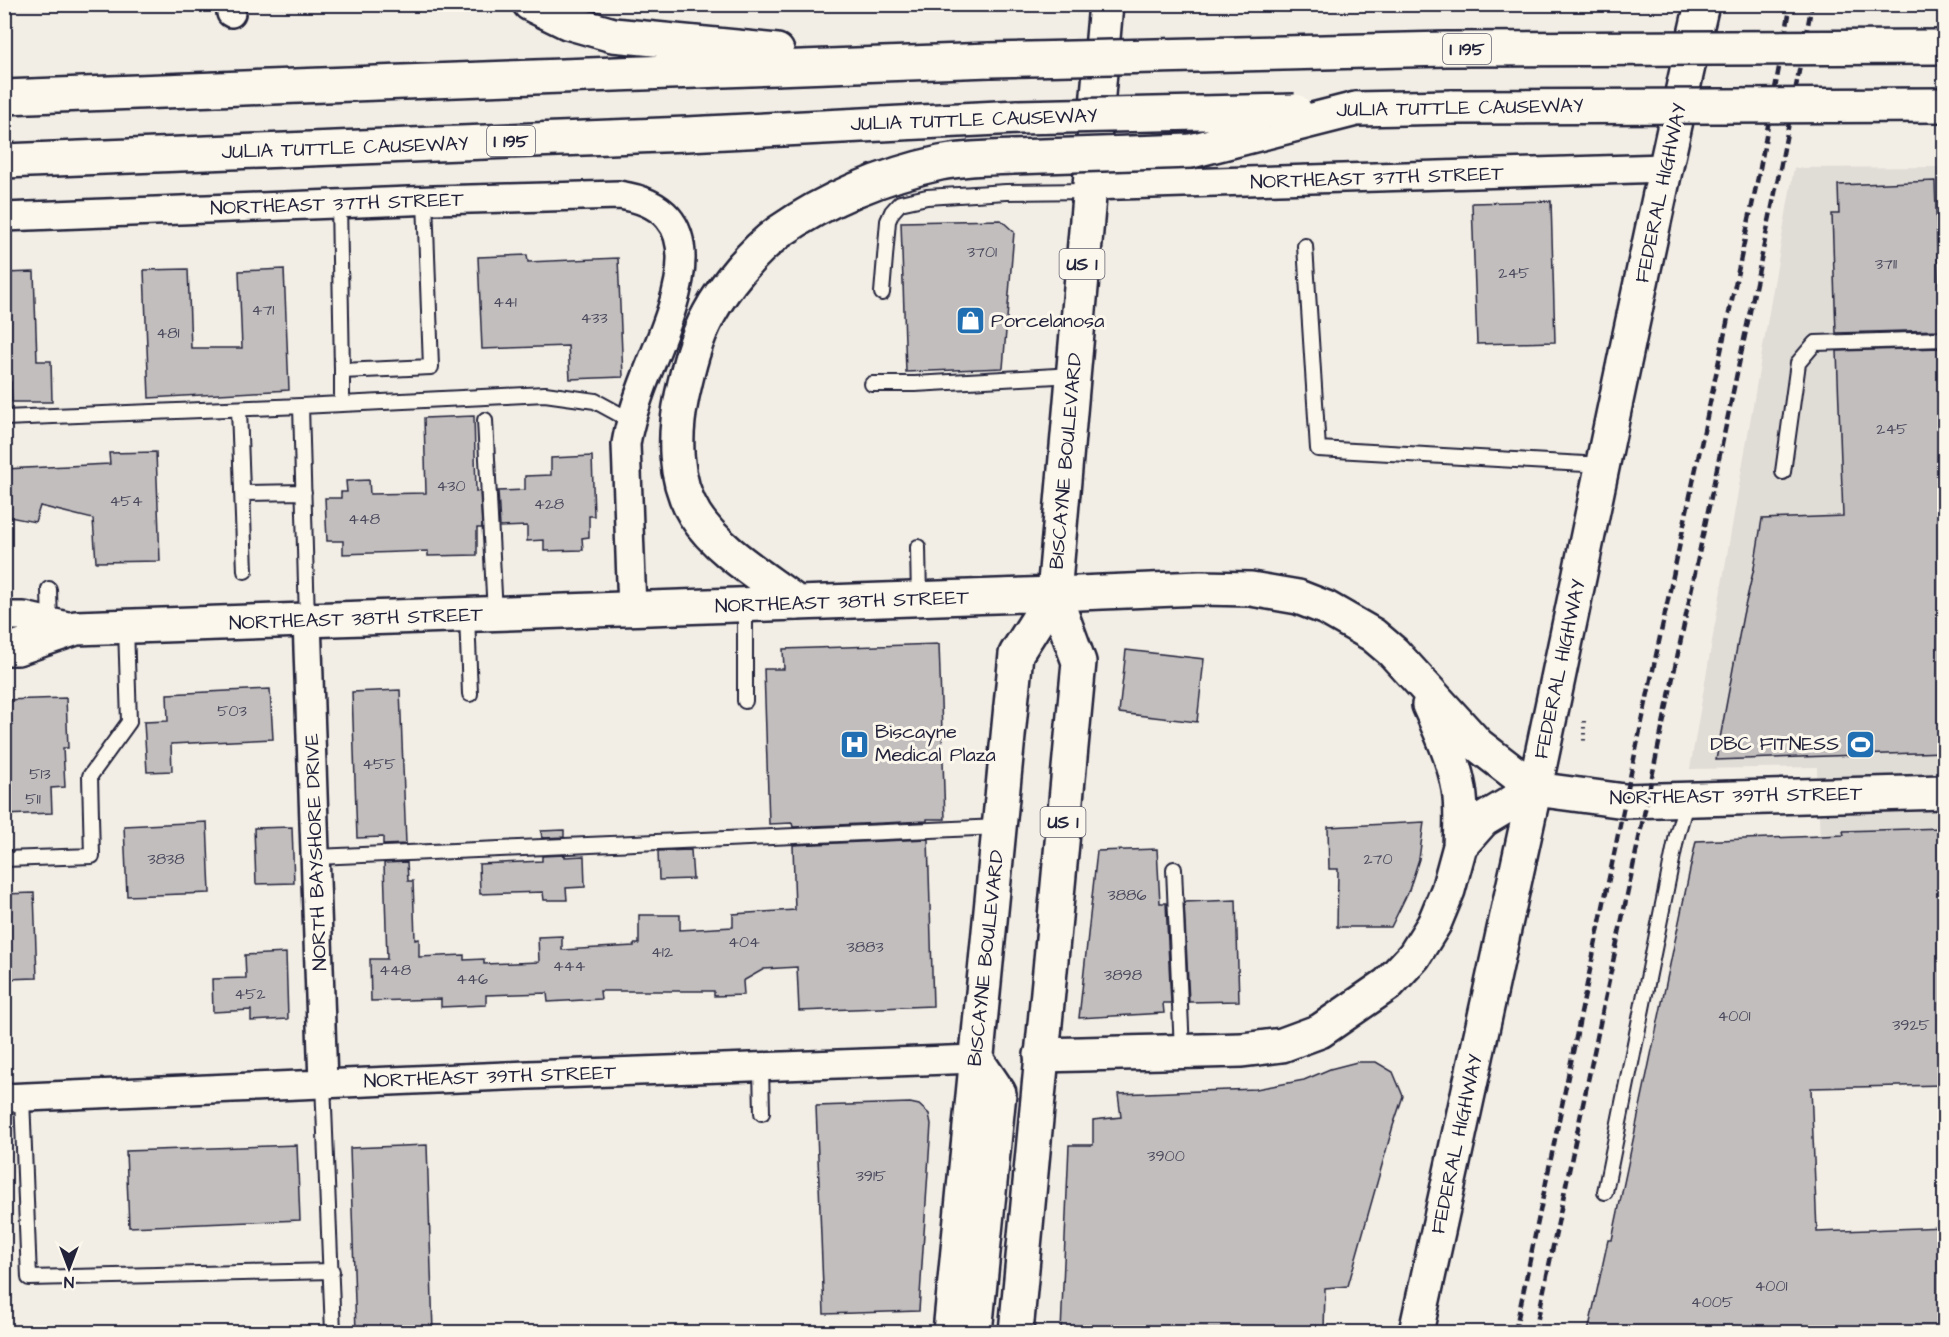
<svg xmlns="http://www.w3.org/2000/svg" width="1949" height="1337" font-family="'Architects Daughter',sans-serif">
<rect width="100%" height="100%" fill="#f2eee5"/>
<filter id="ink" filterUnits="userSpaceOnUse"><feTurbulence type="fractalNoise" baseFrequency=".0167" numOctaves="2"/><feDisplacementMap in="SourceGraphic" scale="12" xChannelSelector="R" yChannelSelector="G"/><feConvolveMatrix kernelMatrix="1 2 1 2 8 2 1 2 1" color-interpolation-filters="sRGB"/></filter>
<g filter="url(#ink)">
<path fill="#e0dcd6" d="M 1944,167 L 1944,959 L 1825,962 L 1817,767 L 1690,769 L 1794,168 Z"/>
<path fill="#c2bebe" stroke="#22223b" stroke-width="1.5" d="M 1935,181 L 1940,330 L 1836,333 L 1832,214 L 1839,214 L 1838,185 Z
M 1551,201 L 1555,342 L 1477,344 L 1472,203 Z
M 1001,220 L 1014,232 L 1003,368 L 906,372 L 901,222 Z
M 527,255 L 528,262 L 618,258 L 623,377 L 570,379 L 568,346 L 482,349 L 478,257 Z
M 188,269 L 191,348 L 242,348 L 239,271 L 284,269 L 289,390 L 149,398 L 144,270 Z
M 34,272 L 37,361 L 51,361 L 52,402 L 12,402 L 11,382 L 4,382 L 4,273 Z
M 1941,348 L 1941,351 L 1944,351 L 1944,752 L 1716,760 L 1743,615 L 1754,568 L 1762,519 L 1843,516 L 1837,351 Z
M 474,416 L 476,492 L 480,491 L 482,528 L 477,528 L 477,555 L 428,556 L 428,551 L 343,554 L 343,541 L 327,541 L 325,498 L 341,498 L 341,492 L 347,492 L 346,481 L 369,480 L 370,494 L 426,493 L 424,418 Z
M 156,452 L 160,561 L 96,562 L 93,519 L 40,506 L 35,522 L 4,516 L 4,469 L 110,464 L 109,453 Z
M 592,456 L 594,516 L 589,516 L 589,537 L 582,538 L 583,550 L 544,551 L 544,540 L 527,541 L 527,526 L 500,527 L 498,491 L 525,490 L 525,476 L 551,475 L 551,458 Z
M 939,644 L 945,819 L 927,819 L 927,821 L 793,827 L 792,823 L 769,824 L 764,669 L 784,669 L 783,649 Z
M 1126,650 L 1204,659 L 1197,722 L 1119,713 Z
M 270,689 L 273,739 L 171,744 L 172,771 L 147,772 L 144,722 L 168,721 L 167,694 Z
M 400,690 L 406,844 L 383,845 L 383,837 L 357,838 L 352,692 Z
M 66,698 L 68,748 L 63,748 L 65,787 L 51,788 L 52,813 L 4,815 L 4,700 Z
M 207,822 L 210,893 L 127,896 L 124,826 Z
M 1424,822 L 1419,859 L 1409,890 L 1391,927 L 1337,927 L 1338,869 L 1329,869 L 1328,827 Z
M 292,827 L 294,883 L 256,884 L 254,828 Z
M 1944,828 L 1944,1085 L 1811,1088 L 1817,1232 L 1944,1227 L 1944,1332 L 1588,1332 L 1608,1240 L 1612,1240 L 1696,841 L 1844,835 L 1843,831 Z
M 564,830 L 564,837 L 542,838 L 541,831 Z
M 928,839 L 933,1006 L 799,1011 L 797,967 L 764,969 L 743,981 L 744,995 L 714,996 L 714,991 L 600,991 L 601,999 L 548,1002 L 547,993 L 486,995 L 486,1005 L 441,1007 L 441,999 L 371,1001 L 370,959 L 387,959 L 384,863 L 407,862 L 408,881 L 413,881 L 415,940 L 419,939 L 419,957 L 464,955 L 464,960 L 484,959 L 484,964 L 539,962 L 538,937 L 562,936 L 562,950 L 634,946 L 634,944 L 639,944 L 639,915 L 680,915 L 680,930 L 733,927 L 733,914 L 795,910 L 793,845 Z
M 1157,849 L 1160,903 L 1166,903 L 1171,1003 L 1163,1003 L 1164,1013 L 1079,1018 L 1097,851 Z
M 691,850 L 693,879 L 659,880 L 658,851 Z
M 565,855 L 565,857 L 584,856 L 585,887 L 566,888 L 567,900 L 544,900 L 543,892 L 480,894 L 479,864 L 542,861 L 542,856 Z
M 34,893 L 37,978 L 4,979 L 4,894 Z
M 1236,900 L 1239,1001 L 1189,1002 L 1184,902 Z
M 286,953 L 288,1019 L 251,1021 L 251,1010 L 213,1012 L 212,979 L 246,978 L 245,955 Z
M 1357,1062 L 1376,1062 L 1393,1072 L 1403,1096 L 1393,1126 L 1348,1286 L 1325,1288 L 1324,1332 L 1061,1332 L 1069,1145 L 1093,1145 L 1093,1120 L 1121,1117 L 1118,1094 L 1256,1089 L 1304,1080 L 1330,1069 Z
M 910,1103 L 919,1105 L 929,1114 L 931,1124 L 919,1311 L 824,1314 L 816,1106 Z
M 297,1145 L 300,1220 L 129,1227 L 126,1151 Z
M 427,1145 L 433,1332 L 356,1332 L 350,1148 Z"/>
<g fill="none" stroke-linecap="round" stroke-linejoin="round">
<defs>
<path id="lane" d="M 339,203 L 342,371
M 1305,246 L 1318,449 L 1603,465
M 882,293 L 888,221 L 892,212 L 900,203 L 927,197 L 1006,192 L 1088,191
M 872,384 L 915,384 L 1073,375
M 342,403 L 342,371 L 431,367 L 425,200
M 301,406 L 307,620
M 239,409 L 245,571
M 4,418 L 301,406 L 545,394 L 595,401 L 630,420
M 485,420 L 495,614
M 1783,472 L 1798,363 L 1815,343 L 1944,339
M 242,493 L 304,492
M 918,547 L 919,599
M 49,589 L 50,626
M 745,605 L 745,701
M 467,615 L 470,694
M 316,857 L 999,827
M 4,859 L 92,856 L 90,776 L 129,722 L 126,627
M 1174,869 L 1182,1051
M 761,1067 L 762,1113
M 323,1083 L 333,1332
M 22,1097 L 29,1278 L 332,1271
M 1605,1192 L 1677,835 L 1687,800"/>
<path id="street" d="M 230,4 L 231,13
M 1089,186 L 1665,168
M 4,217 L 434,200 L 619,195 C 723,210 670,314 647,374 C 638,397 630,419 626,444 L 632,609
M 4,616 L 24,616 L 76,628
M 307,620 L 323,1083
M 4,1098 L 528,1075 L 976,1059"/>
<path id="secondary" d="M 1054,594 L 1200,588 L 1251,589 L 1298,597 L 1326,608 L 1373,635 L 1393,652 L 1478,745 L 1535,789
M 1429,705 C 1441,732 1454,760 1459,789 C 1462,808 1461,827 1460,846
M 1041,1055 L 1242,1050 L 1282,1045 L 1320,1031 L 1388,984 L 1414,956 L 1434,924 L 1448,890 L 1460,846 L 1483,820 L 1535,789 L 1625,801 L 1944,792
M 1416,1332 C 1455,1153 1496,973 1534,792 C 1590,530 1642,266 1702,4"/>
<path id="primary" d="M 4,648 L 17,648 L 76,628 L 1054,594
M 950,1332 L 1016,654 L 1054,594
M 975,1332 L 999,1093 L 976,1059
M 1016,1332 L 1079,662 L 1054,594 L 1106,4"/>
<path id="highway" d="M 530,4 L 567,22 L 613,35 L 777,51
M 4,97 L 990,60
M 1356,109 L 1453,107
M 4,161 L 687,134 L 1018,117
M 797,603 C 763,577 718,551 695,515 C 673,480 674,434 682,396 C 688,369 695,339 709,314 C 724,286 753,251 779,232 C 826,199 884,175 940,163 C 964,158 989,158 1013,157"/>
</defs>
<use href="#lane" stroke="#22223b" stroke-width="18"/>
<use href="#street" stroke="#22223b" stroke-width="32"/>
<use href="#secondary" stroke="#22223b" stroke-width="38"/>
<use href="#primary" stroke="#22223b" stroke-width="38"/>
<use href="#highway" stroke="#22223b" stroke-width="38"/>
<path stroke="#22223b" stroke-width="4" stroke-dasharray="1.5 4.5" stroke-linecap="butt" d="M 1584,721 L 1584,744"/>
<use href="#lane" stroke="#fbf7ec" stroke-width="14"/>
<use href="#street" stroke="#fbf7ec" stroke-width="27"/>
<use href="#secondary" stroke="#fbf7ec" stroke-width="33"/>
<use href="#primary" stroke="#fbf7ec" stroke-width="33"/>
<use href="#highway" stroke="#fbf7ec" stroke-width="33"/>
<path stroke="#22223b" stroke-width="4.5" stroke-dasharray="9 4.5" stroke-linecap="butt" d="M 1515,1332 L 1625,801 L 1760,168 L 1791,4
M 1535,1332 L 1780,169 L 1812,4"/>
<defs>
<path id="highway-bridge" d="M 990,60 L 1446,49 L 1944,47
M 1453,107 L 1944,105
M 1018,117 L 1295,111
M 1013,157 L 1191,151 L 1356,109"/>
</defs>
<use href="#highway-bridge" stroke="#22223b" stroke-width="38" stroke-linecap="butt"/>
<use href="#highway-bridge" stroke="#fbf7ec" stroke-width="33"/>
</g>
</g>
<defs>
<symbol id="shop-square" viewBox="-11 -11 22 22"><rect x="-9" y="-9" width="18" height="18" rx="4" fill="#1f6fb2" stroke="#fbf7ec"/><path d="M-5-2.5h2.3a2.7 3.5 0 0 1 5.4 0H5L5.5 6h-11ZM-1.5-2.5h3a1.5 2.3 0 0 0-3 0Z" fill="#fff"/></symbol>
<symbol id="hospital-square" viewBox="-11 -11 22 22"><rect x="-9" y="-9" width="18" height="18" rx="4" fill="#1f6fb2" stroke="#fbf7ec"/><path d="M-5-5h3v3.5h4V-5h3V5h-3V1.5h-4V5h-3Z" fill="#fff"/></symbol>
<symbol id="stadium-square" viewBox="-11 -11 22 22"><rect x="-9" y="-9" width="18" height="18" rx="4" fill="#1f6fb2" stroke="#fbf7ec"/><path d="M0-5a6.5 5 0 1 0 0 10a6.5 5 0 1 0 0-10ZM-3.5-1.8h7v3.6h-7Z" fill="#fff"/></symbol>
</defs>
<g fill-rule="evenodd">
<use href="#shop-square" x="954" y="304" width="33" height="33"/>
<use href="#hospital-square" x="838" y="728" width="33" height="33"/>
<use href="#stadium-square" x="1844" y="728" width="33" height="33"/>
</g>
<g text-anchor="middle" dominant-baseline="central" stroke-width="6" stroke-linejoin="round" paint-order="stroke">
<g font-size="16" fill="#4a495c">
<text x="982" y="252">3701</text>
<text x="1886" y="264">3711</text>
<text x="1514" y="273">245</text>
<text x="505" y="302">441</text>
<text x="263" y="310">471</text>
<text x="594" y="318">433</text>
<text x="168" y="333">481</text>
<text x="1892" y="429">245</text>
<text x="451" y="486">430</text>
<text x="126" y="501">454</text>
<text x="549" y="504">428</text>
<text x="364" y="519">448</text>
<text x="232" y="711">503</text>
<text x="379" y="764">455</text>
<text x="40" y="774">513</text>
<text x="33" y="799">511</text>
<text x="166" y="859">3838</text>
<text x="1378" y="859">270</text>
<text x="1127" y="895">3886</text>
<text x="744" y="942">404</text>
<text x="865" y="947">3883</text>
<text x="662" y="952">412</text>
<text x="569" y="966">444</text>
<text x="395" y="970">448</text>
<text x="1123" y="975">3898</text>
<text x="472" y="979">446</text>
<text x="250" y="994">452</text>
<text x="1734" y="1016">4001</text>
<text x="1911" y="1025">3925</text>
<text x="1166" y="1156">3900</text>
<text x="871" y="1176">3915</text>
<text x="1771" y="1286">4001</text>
<text x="1712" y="1302">4005</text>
</g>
<g fill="#fbf7ec" stroke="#636270" stroke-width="1.5">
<rect x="1443" y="34" width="48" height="30" rx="4.5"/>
<rect x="487" y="126" width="48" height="30" rx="4.5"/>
<rect x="1059.5" y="249" width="45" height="30" rx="4.5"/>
<rect x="1040.5" y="807" width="45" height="30" rx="4.5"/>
</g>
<g font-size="18" font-weight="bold" fill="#22223b">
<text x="1467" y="49">I 195</text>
<text x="511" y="141">I 195</text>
<text x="1082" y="264">US 1</text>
<text x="1063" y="822">US 1</text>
</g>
<g font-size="20" fill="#22223b" stroke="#fbf7ec">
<text transform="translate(1460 108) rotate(-1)">JULIA TUTTLE CAUSEWAY</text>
<text transform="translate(974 120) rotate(-2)">JULIA TUTTLE CAUSEWAY</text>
<text transform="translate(345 148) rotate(-2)">JULIA TUTTLE CAUSEWAY</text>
<text transform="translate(1377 178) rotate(-2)">NORTHEAST 37TH STREET</text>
<text transform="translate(1661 193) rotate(-78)">FEDERAL HIGHWAY</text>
<text transform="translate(337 204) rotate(-2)">NORTHEAST 37TH STREET</text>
<text transform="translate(1066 461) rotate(-85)">BISCAYNE BOULEVARD</text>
<text transform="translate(842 602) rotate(-2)">NORTHEAST 38TH STREET</text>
<text transform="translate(356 619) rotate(-2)">NORTHEAST 38TH STREET</text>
<text transform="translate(1560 669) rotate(-78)">FEDERAL HIGHWAY</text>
<text transform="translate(1736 796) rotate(-1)">NORTHEAST 39TH STREET</text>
<text transform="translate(316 852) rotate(-92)">NORTH BAYSHORE DRIVE</text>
<text transform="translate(986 958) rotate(-84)">BISCAYNE BOULEVARD</text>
<text transform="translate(490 1077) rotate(-2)">NORTHEAST 39TH STREET</text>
<text transform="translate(1457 1144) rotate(-78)">FEDERAL HIGHWAY</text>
</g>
<g font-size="20" fill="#22223b" stroke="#fbf7ec" text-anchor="start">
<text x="991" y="321">Porcelanosa</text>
<text x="875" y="732">Biscayne<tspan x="875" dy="23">Medical Plaza</tspan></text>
<text x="1839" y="744" text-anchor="end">DBC FITNESS</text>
</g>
</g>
<rect width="1949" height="1337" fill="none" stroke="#fbf7ec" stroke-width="24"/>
<rect x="12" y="12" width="1925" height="1313" fill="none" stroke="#22223b" stroke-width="2" filter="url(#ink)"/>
<g transform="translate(69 1268) rotate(180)" stroke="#fbf7ec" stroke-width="4.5" paint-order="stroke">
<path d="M0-4.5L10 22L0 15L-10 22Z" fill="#22223b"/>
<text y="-9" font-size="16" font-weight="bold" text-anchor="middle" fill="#22223b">N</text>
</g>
</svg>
